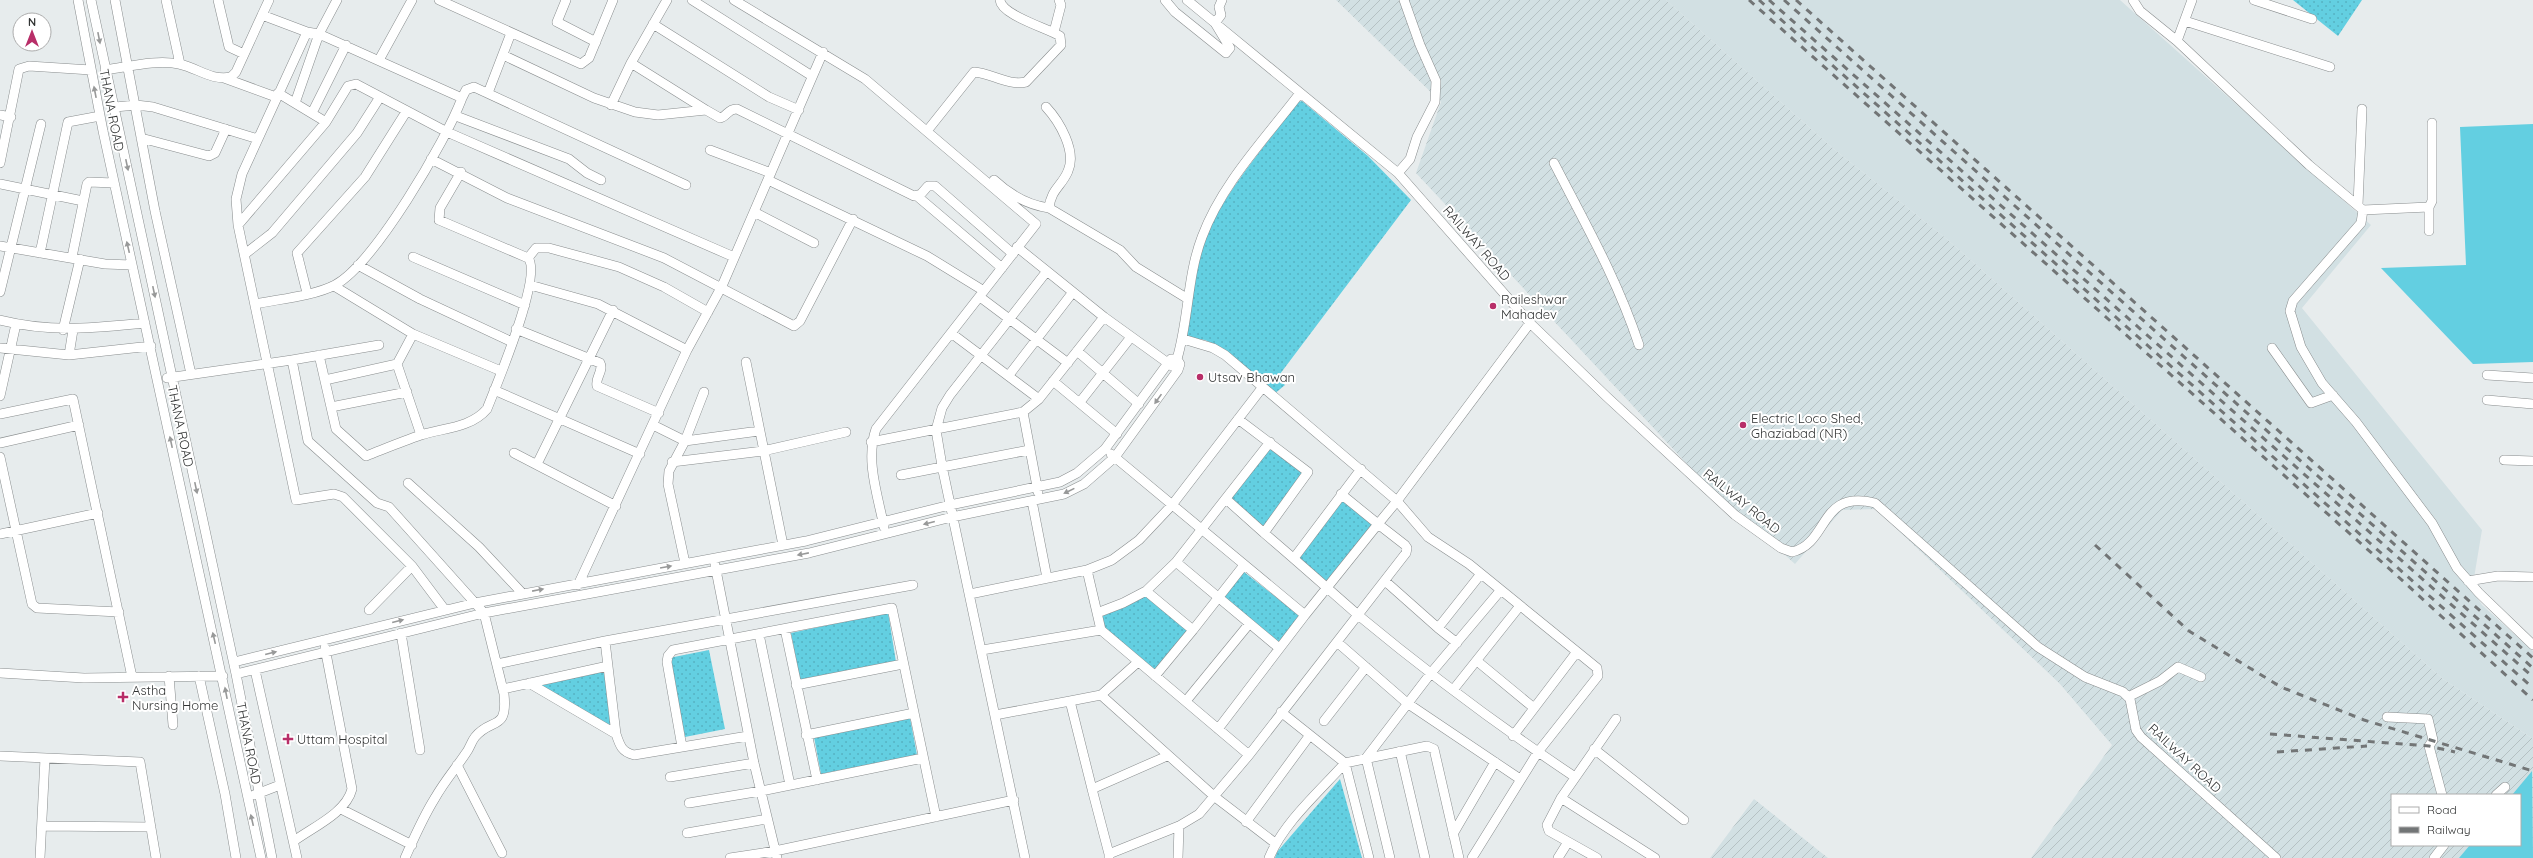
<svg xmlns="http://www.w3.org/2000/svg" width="2533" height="858" font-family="Quicksand,sans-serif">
<defs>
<pattern id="industrial-furrows" width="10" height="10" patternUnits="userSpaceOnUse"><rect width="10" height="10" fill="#d2e0e3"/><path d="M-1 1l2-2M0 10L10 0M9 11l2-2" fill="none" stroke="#b5c1c3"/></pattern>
<pattern id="grass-dots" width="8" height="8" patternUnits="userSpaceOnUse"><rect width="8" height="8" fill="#63cfe1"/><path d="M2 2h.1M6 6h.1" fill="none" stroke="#56b2c2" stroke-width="1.8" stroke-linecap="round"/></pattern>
</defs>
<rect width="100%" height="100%" fill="#e7eced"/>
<path fill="#d2e0e3" d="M 1666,0 L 2120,0 L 2371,225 L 2302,308 L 2482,530 L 2472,590 L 2482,605 L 2533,651 L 2533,739 L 2443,679 L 1948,240 L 1835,150 Z"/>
<path fill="url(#industrial-furrows)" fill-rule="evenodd" d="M 1336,0 L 1666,0 L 1835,150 L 1948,240 L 2443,679 L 2533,739 L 2533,858 L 2031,858 L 2112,745 L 2060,684 L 1876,509 L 1842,510 L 1795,564 L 1702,480 L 1416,173 L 1441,102 ZM 2392,795 L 2520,795 L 2520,845 L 2392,845 Z
M 1754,799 L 1828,858 L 1710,858 Z"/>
<path fill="url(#grass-dots)" d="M 2293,0 L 2362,0 L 2338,36 Z
M 1302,101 L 1368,156 L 1411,200 L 1277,378 L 1285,385 L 1273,395 L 1216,345 L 1205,340 L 1185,337 C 1190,304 1192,267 1206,236 C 1225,192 1269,141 1298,102 Z
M 1270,447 L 1305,475 L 1264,529 L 1231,498 Z
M 1341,497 L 1373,525 L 1327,582 L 1298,558 Z
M 1244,572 L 1300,616 L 1278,643 L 1222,598 Z
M 1145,593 L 1190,631 L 1155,673 L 1103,629 L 1101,617 Z
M 888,612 L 896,662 L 800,680 L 791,633 Z
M 709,650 L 725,729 L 685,737 L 669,658 Z
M 606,669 L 613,730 L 537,684 Z
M 910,718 L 917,755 L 821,774 L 814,737 Z
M 1340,779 L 1362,858 L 1275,858 L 1277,852 Z"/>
<path fill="#63cfe1" d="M 2533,124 L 2533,362 L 2473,364 L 2381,268 L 2466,265 L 2460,127 Z
M 2532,771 L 2533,858 L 2459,858 L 2470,845 L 2520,845 L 2520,795 L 2512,795 Z"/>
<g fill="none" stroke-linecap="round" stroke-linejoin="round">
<defs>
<path id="minor" d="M 78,0 L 103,131 L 261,858
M 91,0 L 236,674 L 272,858
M 115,0 L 155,211 L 191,374
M 166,0 L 180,64
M 218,0 L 229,47 L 244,54
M 337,0 L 319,34 L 462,98 L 466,90 L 474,87 L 686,185
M 439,0 L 581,64 L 589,58 L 613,0
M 566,0 L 557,22 L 596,42
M 692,0 L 812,76
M 734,0 L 865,79 L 1036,224 L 876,429 C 865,460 878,496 884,527
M 1165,0 L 1175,12 L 1226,53 L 1230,48 L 1215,23 L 1187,0
M 2133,0 L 2140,11 L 2177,41 L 2309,165 L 2363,210 L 2361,223 L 2293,301 L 2290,311 L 2301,347 L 2322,383 L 2356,422 L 2432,523 L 2457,568 L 2479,593 L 2533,645
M 2254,0 L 2312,19
M 262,15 L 269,0
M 2185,21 L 2330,67
M 1215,23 L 1398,173 L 1530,323 L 1607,397 L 1735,515 L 1781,548 L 1792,552 C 1830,543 1818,489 1875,503 L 2038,647 L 2085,677 L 2123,692 L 2130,699 L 2136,730 L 2141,737 L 2276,858
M 1215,23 L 1221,15 L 1219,7 L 1222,0
M 653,24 L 769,97 L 799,110
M 307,32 L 242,174 L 236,199 L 238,225 L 296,500 L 334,494 L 343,497 L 412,566 L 445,610
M 1054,32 L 1061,5 L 1059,0
M 2177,41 L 2192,0
M 503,55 L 594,98 L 635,112 L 658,115 L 706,110 L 720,118 C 727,117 728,108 737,109 L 914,196 L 921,194 L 928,186 L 935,186 L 1013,254
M 379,60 L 412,0
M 631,63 L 706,110
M 105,70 C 128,67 156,59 179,64 C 198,68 211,81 231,77 L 236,72 L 262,15 L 307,32 L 319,34 L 295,103
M 224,78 L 276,97
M 278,93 L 326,122 L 348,86 L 356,84 L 447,132 L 734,257
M 488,93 L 511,33
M 611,105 L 631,63 L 667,0
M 115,107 L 136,105 L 153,107 L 258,139
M 1046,107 C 1059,121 1077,151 1068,171 C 1062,186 1051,189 1049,208 L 1120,250 L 1136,267 L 1188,299
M 312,113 L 346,45
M 0,115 L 11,117
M 456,116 L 569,159 L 587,173 L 601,180
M 927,131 L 974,72 C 991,73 1008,86 1026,82 L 1061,45 L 1060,36 C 1047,28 1001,15 1000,0
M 141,138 L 209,156 L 215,153 L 226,129
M 710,150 L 771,173
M 431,159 L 507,198 L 664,258 L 794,326 L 800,321 L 853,219
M 0,163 L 19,69 L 29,66 L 91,70
M 1554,163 C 1586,225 1617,279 1639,345
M 1398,173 L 1410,159 L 1417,137 L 1435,102 L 1436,81 L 1420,45 L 1404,0
M 768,180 L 927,256 L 984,291
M 994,180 C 1009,194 1028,205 1049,208
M 0,184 L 83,201
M 917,196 L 1002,268
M 2358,205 L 2362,109
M 2429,207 L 2429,231
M 2363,210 L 2429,207 L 2432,201 L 2432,123
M 754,212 L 814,243
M 238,225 L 326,122
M 0,246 L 105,264 L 132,265
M 1017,247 L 1104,317 L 1172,366
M 40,253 L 68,122 L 100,116
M 245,254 L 272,233 L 357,133 L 380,97
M 72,257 L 87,184 L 89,182 L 114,183
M 413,257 L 525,305
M 528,258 L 536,248 L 549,248 L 619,267 L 664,287 L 708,312
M 358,265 L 420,299 L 512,342
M 530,285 L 598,304 L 687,350
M 334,286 L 413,334
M 0,292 L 41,124
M 307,293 L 297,253 L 365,177 L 406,112
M 980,297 L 1068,363
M 255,304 C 279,299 314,296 335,285 C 374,264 446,141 462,98
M 0,320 C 53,333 92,328 145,323
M 516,329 L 600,363 C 604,371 595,377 597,386 L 659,413
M 63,330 L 80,259
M 951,333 L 1039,399
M 1183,339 L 1213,348 L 1225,355 L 1397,501 L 1428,537 L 1469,564 L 1597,668 L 1598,676 L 1538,752 L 1472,858
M 0,348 L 69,355 L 151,346
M 2272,348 L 2311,403 L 2333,395
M 1077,351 L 1139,404
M 69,355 L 73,330
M 319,355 L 336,429 L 366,456 C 384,449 403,441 421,435 C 443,428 471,428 487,409 C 496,386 543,275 528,258 L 439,220 L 440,208 L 461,172
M 1177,359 C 1189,319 1187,276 1202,237 C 1222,183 1266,138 1300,93
M 292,360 L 308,441 L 377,503 L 389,507 L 484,613 L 504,694 C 508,732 491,717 475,737 C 471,742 470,748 466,753 C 456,768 444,782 435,798 C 423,817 414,838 405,858
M 746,362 L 783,545
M 1009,375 L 1073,292
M 2487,375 L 2533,378
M 167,378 L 292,360 L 379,345
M 325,380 L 397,364
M 1053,381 L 1117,434
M 494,390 L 640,454
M 0,396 L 16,324
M 2487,400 L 2533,404
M 1080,402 L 1131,337
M 331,407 L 407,392
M 0,414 L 73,399 L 132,677
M 653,425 L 685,441 L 759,431
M 421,435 L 397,364 L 413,334 L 501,371
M 871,442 L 1023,412
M 0,443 L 79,425
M 514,453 L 616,506
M 1111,454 L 1305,615 L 1218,729
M 0,457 L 32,604 L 37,608 L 119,612
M 2504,460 L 2533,461
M 672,462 L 763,451 L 846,432
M 537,464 L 613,310
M 901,475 L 1029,450
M 408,483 L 479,547 L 522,593
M 1038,492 L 1023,412 L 1039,399 L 1104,317
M 1226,499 L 1264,533 L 1308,472 L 1238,419
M 1032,501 L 1047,578
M 1264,533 C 1296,560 1327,588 1358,615 C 1428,673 1500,727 1575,777
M 0,534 L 98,513
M 1294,558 L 1361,469
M 1176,562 L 1279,648
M 685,563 L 668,484 L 669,471 L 685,441 L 704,392
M 715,565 L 754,763 L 777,858
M 1087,570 L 1101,630
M 1385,581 L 1438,628 L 1480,575
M 2468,581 L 2498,576 L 2533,577
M 578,585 L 687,350 L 722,286 L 823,52
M 1146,591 L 1193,630 L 1155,676
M 970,594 L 1087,570 L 1112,560 L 1139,540 L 1172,505 L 1262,388
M 369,610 L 412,566
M 1097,613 L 1123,603 L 1146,591 L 1176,562 L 1270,442
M 1305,615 L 1378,524 L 1341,494
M 1438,628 L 1457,643
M 785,629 L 817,780
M 1193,630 L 1244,565
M 401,633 L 420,750
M 759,634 L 790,785
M 605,641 L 616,734 C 620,746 622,752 634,755 L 748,736
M 1337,642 L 1407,703 L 1520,779
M 982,650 L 1101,630 L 1249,755
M 1477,661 L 1534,708
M 234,662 L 475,603 L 806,541 L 950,505 L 1060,482 L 1077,473 L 1105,449 L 1171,359 L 1177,359
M 1138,662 L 1101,695 L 1070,701 L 1092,789 L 1167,756
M 497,664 L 605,641 L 913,585
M 255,670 L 297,858
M 0,673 L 84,678 L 223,676
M 236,674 L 484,613 L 809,553 L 952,517 L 1064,494 L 1084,484 L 1115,457 L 1178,370 L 1180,364 L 1177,359
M 169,676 L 173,725
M 199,676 L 225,794 L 236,858
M 529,683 L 616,734
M 796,685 L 903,664
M 503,689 L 608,666
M 1453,690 L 1519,607
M 1101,695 L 1215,797 L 1275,843
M 2128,697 L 2160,681 L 2178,667 L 2201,677
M 1186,701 L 1249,624
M 995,715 L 1070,701
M 2387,717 L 2428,719 L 2433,740 L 2429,746 L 2442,795
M 1324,721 L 1366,667
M 806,735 L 914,713
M 1513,736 L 1576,653
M 682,747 L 667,662 L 668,656 L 673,650 L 892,608 L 936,817
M 1594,749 L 1684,820
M 1400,751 L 1425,858
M 0,756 L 140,762 L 156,858
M 457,765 L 502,853
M 670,777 L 754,763
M 1092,789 L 1109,854
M 254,795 L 280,785
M 2496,795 L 2505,787
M 1561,798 L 1655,858
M 689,803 L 761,791 L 923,758
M 341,809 L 412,845
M 1246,822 L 1310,735
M 42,826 L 151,827
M 687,833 L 767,819
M 1453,834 L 1495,762
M 294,841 C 313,827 346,813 352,789 L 325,648
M 40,858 L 45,758
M 730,858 L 775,851 L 1014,800
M 1025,858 L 942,466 L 936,430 L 942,408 L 950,395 L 1047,271
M 1109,858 L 1109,854 L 1179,826 L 1199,814 L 1249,755 L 1406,553 L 1407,548 L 1405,545 L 1378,524 L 1397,501 L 1530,323
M 1178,858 L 1179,826
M 1269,858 C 1284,822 1319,792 1345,763 L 1281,712
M 1369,858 L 1345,763 L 1427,746 L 1434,749 L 1459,858
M 1390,858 L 1366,758 L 1431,673 L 1500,591
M 1558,858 L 1568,842
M 1597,858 L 1549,831 L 1547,825 L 1561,798 L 1616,719
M 2434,858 L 2444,845"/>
</defs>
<use href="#minor" stroke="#898d8e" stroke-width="10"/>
<use href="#minor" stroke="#fff" stroke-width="9"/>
<path stroke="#727576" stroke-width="3" stroke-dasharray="7 7" stroke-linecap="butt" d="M 1749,0 L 2393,572 L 2533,700
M 1759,0 L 2533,688
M 1769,0 L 2533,677
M 1784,0 L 2533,668
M 1796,0 L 2533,658
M 2095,545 L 2189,631 L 2281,687 L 2364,720 L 2533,771
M 2270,734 L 2429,746 L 2455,752
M 2277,752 L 2367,746"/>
</g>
<defs><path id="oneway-solid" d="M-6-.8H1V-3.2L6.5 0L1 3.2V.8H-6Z"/></defs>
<g fill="#989999">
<use href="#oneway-solid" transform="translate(99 38) rotate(79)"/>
<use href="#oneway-solid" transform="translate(95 92) rotate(-101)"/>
<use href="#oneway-solid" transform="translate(127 165) rotate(78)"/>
<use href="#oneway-solid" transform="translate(128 247) rotate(-103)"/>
<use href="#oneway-solid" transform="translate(154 292) rotate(78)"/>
<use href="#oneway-solid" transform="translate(1158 399) rotate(125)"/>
<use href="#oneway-solid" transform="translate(171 442) rotate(-102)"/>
<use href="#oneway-solid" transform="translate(196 488) rotate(78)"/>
<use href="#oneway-solid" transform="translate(1069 491) rotate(154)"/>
<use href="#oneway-solid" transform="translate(929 523) rotate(166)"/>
<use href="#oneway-solid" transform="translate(803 554) rotate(169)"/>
<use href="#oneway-solid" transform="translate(666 567) rotate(-10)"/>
<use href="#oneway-solid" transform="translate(538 590) rotate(-11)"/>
<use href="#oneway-solid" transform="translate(398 621) rotate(-14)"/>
<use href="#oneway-solid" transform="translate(214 638) rotate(-103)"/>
<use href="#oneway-solid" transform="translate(271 653) rotate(-14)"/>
<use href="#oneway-solid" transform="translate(226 693) rotate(-101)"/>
<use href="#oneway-solid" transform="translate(252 820) rotate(-103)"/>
</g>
<g fill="#b82e68" stroke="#fff" stroke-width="1.5">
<circle cx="1493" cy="306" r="4"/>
<circle cx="1200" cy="377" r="4"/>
<circle cx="1743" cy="425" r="4"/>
<path d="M121 691h4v4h4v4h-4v4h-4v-4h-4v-4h4z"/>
<path d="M286 733h4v4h4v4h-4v4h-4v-4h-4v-4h4z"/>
</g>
<g text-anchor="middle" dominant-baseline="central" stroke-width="4" stroke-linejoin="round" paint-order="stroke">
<g font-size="13" fill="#313333" stroke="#fff">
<text transform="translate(112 110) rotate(79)">THANA ROAD</text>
<text transform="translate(1477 243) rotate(49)">RAILWAY ROAD</text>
<text transform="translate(181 426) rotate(78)">THANA ROAD</text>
<text transform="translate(1742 501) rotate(39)">RAILWAY ROAD</text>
<text transform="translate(249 743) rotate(79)">THANA ROAD</text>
<text transform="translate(2185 758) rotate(43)">RAILWAY ROAD</text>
</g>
<g font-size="13" fill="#313333" stroke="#fff" text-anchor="start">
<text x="1501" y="299">Raileshwar<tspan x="1501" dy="15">Mahadev</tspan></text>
<text x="1208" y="377">Utsav Bhawan</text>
<text x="1751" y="418">Electric Loco Shed,<tspan x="1751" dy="15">Ghaziabad (NR)</tspan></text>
<text x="132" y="690">Astha<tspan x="132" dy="15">Nursing Home</tspan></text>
<text x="297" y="739">Uttam Hospital</text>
</g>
</g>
<rect x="2391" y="794" width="130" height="52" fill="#ffffff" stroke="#adadad"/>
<rect x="2399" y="807" width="20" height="6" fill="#ffffff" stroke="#adadad"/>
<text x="2427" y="814" font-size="12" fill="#313333">Road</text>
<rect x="2399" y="827" width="20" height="6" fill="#727576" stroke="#adadad"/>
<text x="2427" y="834" font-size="12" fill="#313333">Railway</text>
<g transform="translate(32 32)"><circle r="19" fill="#ffffff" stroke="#adadad"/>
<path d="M0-3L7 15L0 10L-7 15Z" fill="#b82e68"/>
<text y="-6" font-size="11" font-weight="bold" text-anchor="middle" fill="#313333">N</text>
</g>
</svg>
